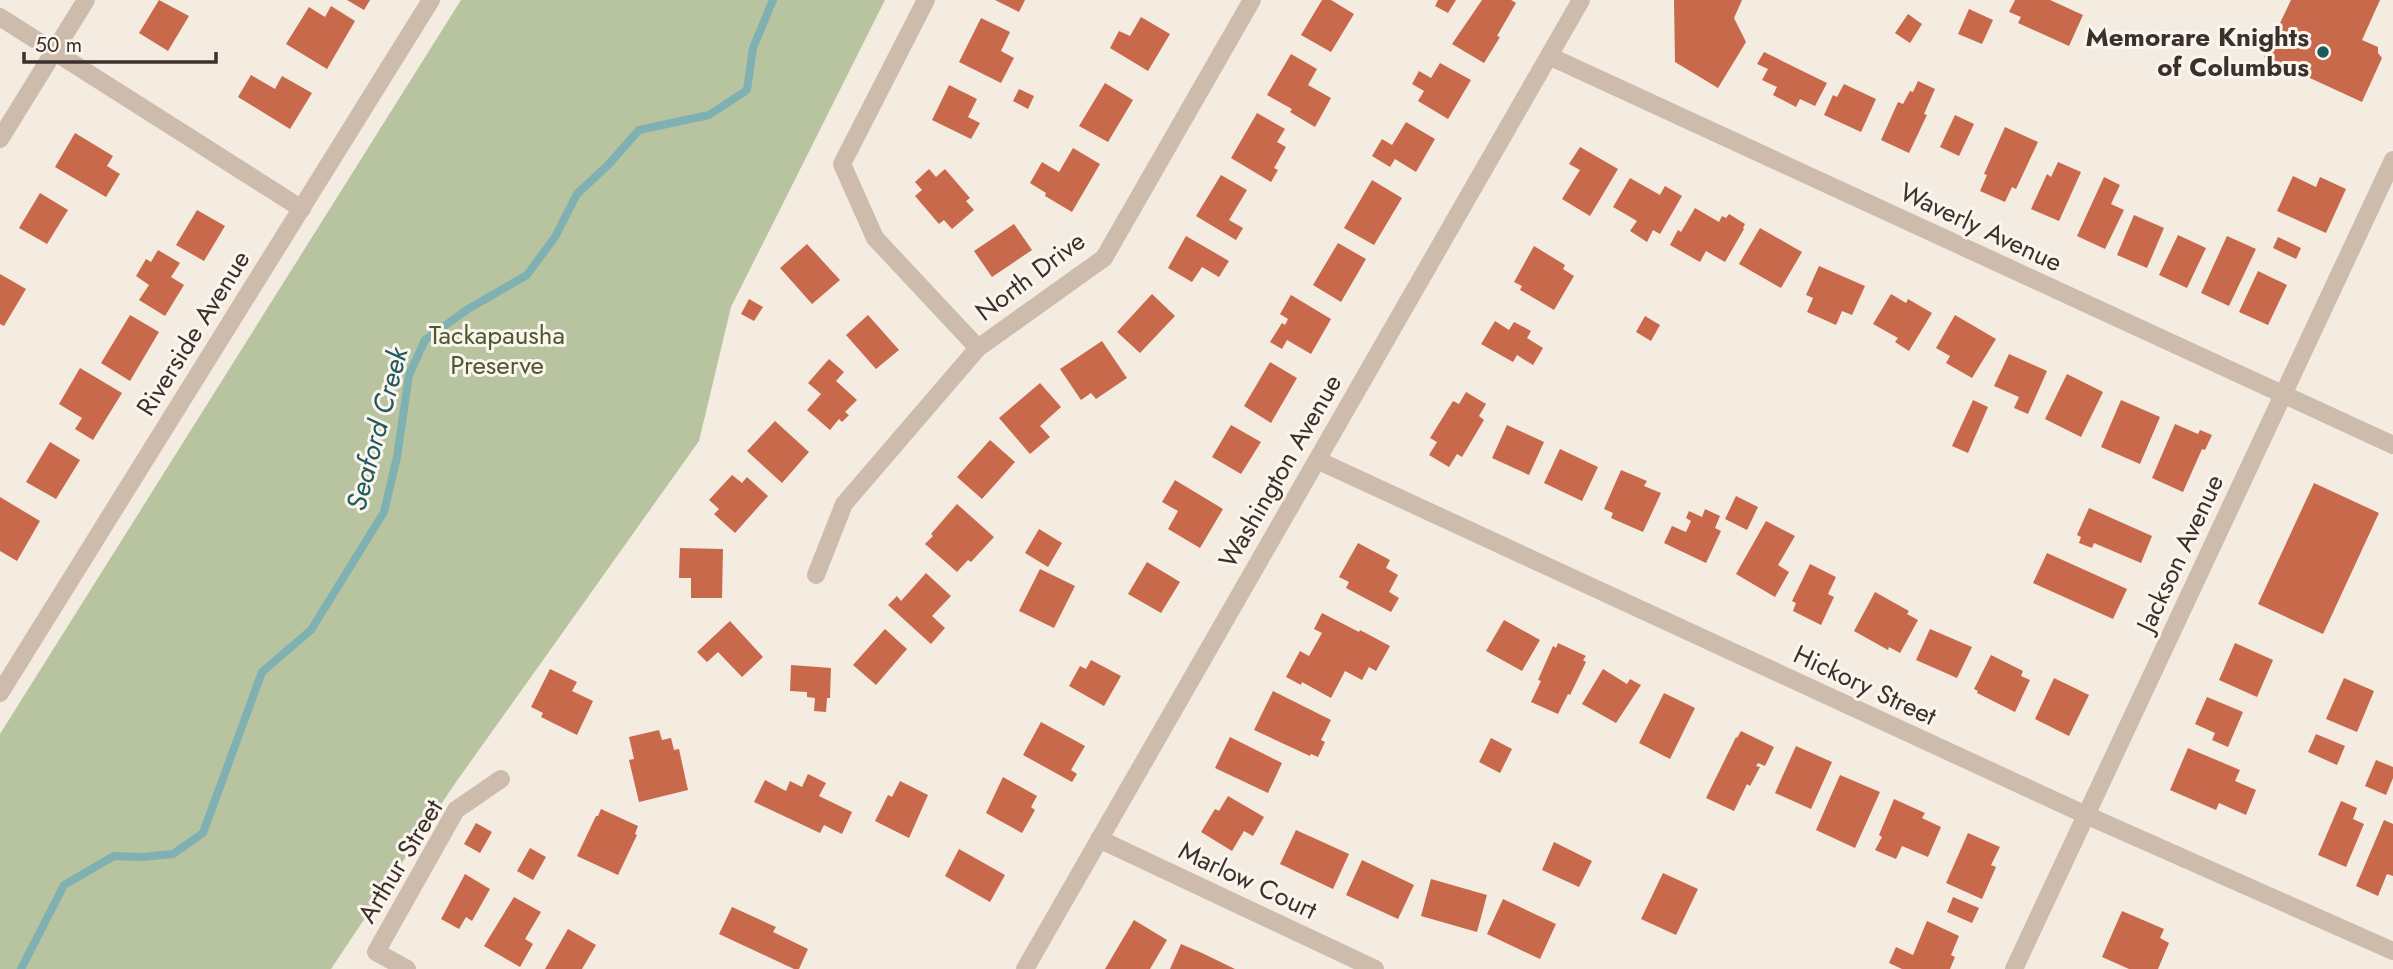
<svg xmlns="http://www.w3.org/2000/svg" width="2393" height="969" font-family="Jost,sans-serif">
<rect width="100%" height="100%" fill="#f4ebe1"/>
<path fill="#b8c4a0" d="M 461,0 L 885,0 L 731,307 L 699,441 L 454,785 L 331,969 L 0,969 L 0,734 Z"/>
<g fill="none" stroke-linecap="round" stroke-linejoin="round">
<path stroke="#7fb0b2" stroke-width="8" d="M 21,969 L 64,885 L 114,856 L 142,857 L 173,854 L 203,833 L 262,672 L 311,630 L 384,512 L 397,457 L 409,375 L 425,340 L 468,309 L 527,275 L 555,237 L 577,194 L 609,164 L 639,130 L 709,115 L 747,90 L 753,48 L 773,0"/>
</g>
<path fill="#c8694b" d="M 159,0 L 189,16 L 168,51 L 139,33 Z
M 347,0 L 370,0 L 364,10 Z
M 995,0 L 1025,0 L 1019,12 Z
M 1322,0 L 1331,0 L 1354,14 L 1331,52 L 1301,35 Z
M 1438,0 L 1456,0 L 1448,13 L 1435,6 Z
M 1482,0 L 1511,0 L 1516,3 L 1497,36 L 1500,37 L 1484,63 L 1452,44 Z
M 1674,0 L 1742,0 L 1734,18 L 1746,42 L 1718,88 L 1675,62 Z
M 2015,0 L 2050,0 L 2083,15 L 2069,46 L 2018,23 L 2021,17 L 2009,12 Z
M 2291,0 L 2380,0 L 2362,40 L 2378,47 L 2378,53 L 2382,58 L 2362,102 L 2264,57 Z
M 331,6 L 355,21 L 327,69 L 286,44 L 309,7 L 325,17 Z
M 1969,9 L 1993,20 L 1982,44 L 1958,34 Z
M 1908,14 L 1922,24 L 1910,43 L 1895,33 Z
M 1141,17 L 1170,34 L 1148,71 L 1110,48 L 1119,31 L 1130,36 Z
M 981,18 L 1010,32 L 1001,51 L 1014,58 L 1001,83 L 959,62 Z
M 1764,52 L 1827,83 L 1815,106 L 1800,99 L 1796,107 L 1773,95 L 1777,87 L 1762,80 L 1768,69 L 1757,64 Z
M 1291,54 L 1317,69 L 1308,85 L 1331,98 L 1315,127 L 1290,112 L 1292,109 L 1267,95 Z
M 1440,63 L 1471,80 L 1448,119 L 1418,101 L 1424,91 L 1412,84 L 1419,71 L 1431,78 Z
M 251,75 L 275,89 L 282,76 L 312,93 L 290,129 L 238,97 Z
M 1918,81 L 1935,89 L 1924,114 L 1927,115 L 1909,153 L 1881,140 L 1898,102 L 1903,104 L 1910,91 L 1913,92 Z
M 1105,83 L 1133,100 L 1108,142 L 1079,126 Z
M 1844,84 L 1876,99 L 1861,132 L 1824,115 L 1833,95 L 1837,97 Z
M 949,85 L 977,99 L 968,117 L 980,123 L 971,139 L 932,120 Z
M 1019,89 L 1034,96 L 1028,109 L 1013,101 Z
M 1257,113 L 1285,129 L 1277,142 L 1286,147 L 1274,168 L 1278,170 L 1271,182 L 1231,158 Z
M 1955,115 L 1974,124 L 1959,156 L 1940,147 Z
M 1406,122 L 1435,139 L 1416,172 L 1395,159 L 1390,167 L 1372,156 L 1382,139 L 1392,145 Z
M 2005,127 L 2038,142 L 2016,189 L 2012,187 L 2005,202 L 1980,191 L 1987,175 L 1984,174 Z
M 75,133 L 113,156 L 107,166 L 120,174 L 106,197 L 55,167 Z
M 1580,147 L 1618,169 L 1590,216 L 1562,199 L 1580,170 L 1569,164 Z
M 1073,148 L 1100,164 L 1072,212 L 1045,196 L 1046,193 L 1030,183 L 1042,162 L 1059,172 Z
M 2058,162 L 2081,172 L 2059,221 L 2031,209 L 2047,174 L 2051,177 Z
M 929,169 L 936,177 L 945,169 L 970,198 L 966,201 L 974,210 L 952,229 L 944,220 L 939,224 L 915,196 L 922,190 L 915,182 Z
M 1221,175 L 1247,190 L 1229,220 L 1243,228 L 1236,240 L 1196,216 Z
M 2293,176 L 2316,187 L 2320,177 L 2346,189 L 2326,233 L 2277,211 Z
M 2104,177 L 2120,185 L 2111,204 L 2124,210 L 2105,249 L 2077,236 Z
M 1630,178 L 1660,195 L 1665,186 L 1682,196 L 1660,234 L 1653,230 L 1647,242 L 1630,231 L 1637,221 L 1613,207 Z
M 1372,180 L 1402,198 L 1374,245 L 1344,228 Z
M 40,193 L 68,210 L 47,244 L 19,228 Z
M 1695,208 L 1719,222 L 1722,216 L 1726,218 L 1729,214 L 1745,224 L 1743,228 L 1744,229 L 1725,262 L 1706,251 L 1700,262 L 1670,245 L 1678,230 L 1681,232 Z
M 197,210 L 225,226 L 204,261 L 176,245 Z
M 2134,215 L 2164,228 L 2147,268 L 2117,255 Z
M 1014,224 L 1032,250 L 992,277 L 974,251 Z
M 1760,228 L 1802,252 L 1781,288 L 1739,264 Z
M 2178,235 L 2206,248 L 2187,288 L 2159,275 Z
M 1186,236 L 1229,261 L 1219,277 L 1202,267 L 1192,282 L 1168,268 Z
M 2227,236 L 2256,249 L 2229,306 L 2201,293 Z
M 2278,237 L 2301,248 L 2296,259 L 2273,248 Z
M 1338,243 L 1366,259 L 1341,302 L 1313,285 Z
M 807,244 L 840,280 L 812,304 L 780,268 Z
M 1534,246 L 1565,265 L 1563,269 L 1574,276 L 1554,310 L 1520,290 L 1522,286 L 1514,282 Z
M 158,250 L 180,263 L 171,277 L 184,285 L 165,316 L 139,300 L 149,285 L 136,276 L 146,259 L 151,262 Z
M 1819,266 L 1865,286 L 1852,315 L 1842,311 L 1836,325 L 1807,312 L 1813,298 L 1806,295 Z
M 2258,271 L 2287,285 L 2268,325 L 2239,312 Z
M 0,274 L 26,289 L 4,326 L 0,324 Z
M 1152,294 L 1175,316 L 1140,353 L 1117,332 Z
M 1891,294 L 1906,303 L 1908,299 L 1932,313 L 1909,351 L 1895,342 L 1898,338 L 1873,324 Z
M 1291,295 L 1331,319 L 1311,354 L 1287,340 L 1282,349 L 1270,342 L 1282,323 L 1285,325 L 1288,319 L 1280,314 Z
M 749,299 L 763,307 L 754,321 L 741,314 Z
M 130,315 L 159,332 L 130,381 L 101,363 Z
M 868,315 L 899,350 L 876,369 L 846,335 Z
M 1955,315 L 1996,339 L 1972,378 L 1946,363 L 1950,356 L 1936,348 Z
M 1645,316 L 1660,325 L 1651,341 L 1636,332 Z
M 1495,321 L 1509,330 L 1514,322 L 1531,331 L 1527,338 L 1543,348 L 1533,365 L 1517,355 L 1513,362 L 1481,344 Z
M 1102,341 L 1127,378 L 1096,399 L 1091,393 L 1081,400 L 1060,369 Z
M 2009,354 L 2047,371 L 2028,414 L 2014,408 L 2019,397 L 1994,386 Z
M 829,359 L 844,372 L 836,381 L 857,400 L 845,412 L 849,415 L 842,422 L 839,419 L 830,430 L 807,410 L 821,394 L 808,383 Z
M 1270,362 L 1297,378 L 1271,423 L 1244,406 Z
M 80,368 L 122,393 L 93,440 L 75,429 L 82,418 L 59,404 Z
M 2067,374 L 2103,392 L 2081,437 L 2045,419 Z
M 1040,383 L 1061,407 L 1040,426 L 1050,437 L 1030,454 L 999,418 Z
M 1466,392 L 1486,404 L 1479,416 L 1484,420 L 1462,457 L 1457,454 L 1449,467 L 1429,455 L 1437,442 L 1430,438 L 1453,401 L 1459,404 Z
M 1973,400 L 1988,407 L 1968,453 L 1952,446 Z
M 2121,400 L 2160,417 L 2140,464 L 2101,447 Z
M 775,421 L 809,452 L 782,483 L 747,451 Z
M 2175,424 L 2198,434 L 2200,430 L 2212,435 L 2205,450 L 2202,449 L 2183,492 L 2152,478 Z
M 1231,425 L 1261,442 L 1241,474 L 1212,457 Z
M 1507,425 L 1544,442 L 1529,475 L 1492,458 Z
M 990,440 L 1015,462 L 982,499 L 957,477 Z
M 50,442 L 80,460 L 56,499 L 26,482 Z
M 1560,449 L 1598,467 L 1582,501 L 1544,483 Z
M 1621,470 L 1647,481 L 1644,486 L 1661,493 L 1643,532 L 1611,518 L 1613,513 L 1604,509 Z
M 732,475 L 742,483 L 747,477 L 768,496 L 735,533 L 714,514 L 719,509 L 709,500 Z
M 1175,480 L 1223,509 L 1200,548 L 1168,529 L 1178,511 L 1162,502 Z
M 2314,483 L 2379,513 L 2323,634 L 2258,604 Z
M 1736,496 L 1758,507 L 1747,530 L 1725,519 Z
M 0,497 L 40,521 L 17,561 L 0,551 Z
M 957,504 L 994,537 L 971,562 L 968,560 L 957,572 L 925,544 L 933,536 L 931,534 Z
M 2089,508 L 2152,536 L 2141,563 L 2094,543 L 2092,548 L 2079,543 L 2081,537 L 2077,535 Z
M 1705,509 L 1720,516 L 1715,528 L 1721,531 L 1706,563 L 1664,543 L 1672,526 L 1686,532 L 1691,521 L 1686,518 L 1689,511 L 1702,517 Z
M 1766,521 L 1795,536 L 1778,565 L 1789,572 L 1775,597 L 1736,574 Z
M 1039,529 L 1062,543 L 1048,567 L 1025,553 Z
M 1358,543 L 1390,560 L 1386,568 L 1398,575 L 1389,592 L 1399,598 L 1391,612 L 1346,588 L 1349,582 L 1339,577 Z
M 680,548 L 723,549 L 722,598 L 691,598 L 691,578 L 679,578 Z
M 2047,553 L 2127,589 L 2113,619 L 2033,583 Z
M 1147,562 L 1180,582 L 1161,613 L 1128,594 Z
M 1810,564 L 1836,577 L 1828,594 L 1834,597 L 1821,625 L 1793,611 L 1796,603 L 1792,601 Z
M 1040,569 L 1075,586 L 1054,628 L 1019,611 Z
M 926,573 L 951,596 L 932,616 L 945,628 L 931,644 L 888,605 L 897,596 L 901,601 Z
M 1875,592 L 1909,611 L 1907,614 L 1918,620 L 1900,653 L 1889,647 L 1888,650 L 1854,631 Z
M 1322,613 L 1359,632 L 1360,630 L 1390,646 L 1376,671 L 1369,667 L 1362,680 L 1345,671 L 1331,698 L 1302,682 L 1301,685 L 1286,677 L 1300,651 L 1309,656 L 1322,633 L 1314,629 Z
M 1504,620 L 1540,640 L 1522,671 L 1486,651 Z
M 730,621 L 763,657 L 742,677 L 718,652 L 707,662 L 697,652 Z
M 885,629 L 907,649 L 876,685 L 853,665 Z
M 1930,629 L 1972,647 L 1957,678 L 1916,660 Z
M 1558,643 L 1586,656 L 1583,660 L 1586,662 L 1570,695 L 1568,694 L 1558,714 L 1531,702 L 1541,681 L 1538,680 L 1553,646 L 1556,648 Z
M 2235,643 L 2273,660 L 2257,697 L 2219,680 Z
M 1991,655 L 2023,671 L 2021,676 L 2030,680 L 2015,712 L 1977,693 L 1978,691 L 1974,689 Z
M 1091,660 L 1121,676 L 1104,706 L 1069,686 L 1080,666 L 1086,669 Z
M 791,665 L 831,668 L 830,698 L 827,698 L 826,712 L 814,711 L 815,698 L 807,697 L 807,692 L 790,691 Z
M 550,669 L 577,682 L 572,691 L 593,701 L 577,735 L 541,717 L 543,713 L 531,707 Z
M 1603,669 L 1627,684 L 1630,679 L 1641,685 L 1616,723 L 1582,704 Z
M 2054,678 L 2089,695 L 2069,736 L 2035,719 Z
M 2344,678 L 2374,691 L 2357,732 L 2326,719 Z
M 1273,691 L 1331,720 L 1321,740 L 1325,742 L 1318,757 L 1311,754 L 1310,756 L 1254,730 Z
M 1664,693 L 1695,708 L 1670,759 L 1639,743 Z
M 2207,697 L 2243,712 L 2228,747 L 2212,740 L 2215,733 L 2195,724 Z
M 1041,722 L 1085,746 L 1071,770 L 1077,774 L 1072,782 L 1023,755 Z
M 659,730 L 662,740 L 671,738 L 674,750 L 679,749 L 688,790 L 639,802 L 629,760 L 634,759 L 629,737 Z
M 1741,731 L 1774,747 L 1765,766 L 1758,763 L 1756,766 L 1760,767 L 1750,786 L 1747,784 L 1734,811 L 1706,798 L 1736,737 L 1737,738 Z
M 2316,734 L 2345,746 L 2337,765 L 2308,752 Z
M 1230,737 L 1282,763 L 1268,793 L 1215,768 Z
M 1491,738 L 1512,749 L 1500,773 L 1479,762 Z
M 1796,746 L 1832,762 L 1811,809 L 1775,793 Z
M 2188,748 L 2240,770 L 2235,781 L 2256,790 L 2246,815 L 2219,803 L 2216,810 L 2170,790 Z
M 2376,760 L 2393,767 L 2393,778 L 2386,795 L 2365,786 Z
M 808,774 L 826,783 L 819,796 L 852,812 L 842,834 L 824,825 L 820,833 L 754,802 L 765,780 L 786,791 L 790,781 L 802,787 Z
M 1840,775 L 1880,792 L 1855,848 L 1816,830 Z
M 1003,777 L 1037,796 L 1031,807 L 1035,810 L 1022,833 L 986,813 Z
M 900,781 L 928,795 L 909,838 L 875,821 L 888,795 L 892,797 Z
M 1228,796 L 1264,817 L 1253,836 L 1244,831 L 1232,851 L 1201,832 L 1215,809 L 1219,811 Z
M 1894,799 L 1925,813 L 1922,818 L 1941,827 L 1928,857 L 1902,846 L 1896,859 L 1875,850 L 1882,837 L 1879,835 Z
M 2341,801 L 2357,808 L 2353,819 L 2364,824 L 2346,867 L 2318,855 Z
M 601,809 L 638,826 L 635,834 L 637,835 L 618,875 L 577,856 L 596,816 L 598,816 Z
M 2384,820 L 2393,824 L 2393,876 L 2387,874 L 2378,896 L 2356,886 Z
M 476,823 L 492,832 L 480,853 L 464,844 Z
M 1296,830 L 1349,854 L 1333,889 L 1280,864 Z
M 1968,833 L 2000,847 L 1991,865 L 1996,867 L 1982,899 L 1946,883 Z
M 1554,842 L 1592,861 L 1579,887 L 1542,870 Z
M 530,848 L 546,857 L 533,880 L 517,871 Z
M 959,849 L 1005,875 L 990,902 L 945,876 Z
M 1362,860 L 1414,885 L 1398,919 L 1346,895 Z
M 1663,873 L 1698,889 L 1676,935 L 1641,919 Z
M 465,874 L 490,889 L 472,921 L 466,917 L 459,929 L 441,919 Z
M 1431,879 L 1487,895 L 1477,932 L 1421,916 Z
M 514,897 L 541,912 L 525,939 L 533,944 L 520,967 L 484,946 Z
M 1953,897 L 1979,908 L 1972,923 L 1947,912 Z
M 1503,899 L 1556,924 L 1540,959 L 1487,934 Z
M 732,907 L 776,927 L 773,932 L 808,949 L 799,969 L 794,969 L 719,934 Z
M 2122,911 L 2164,929 L 2160,938 L 2169,943 L 2158,969 L 2129,969 L 2102,957 Z
M 1134,920 L 1167,940 L 1150,969 L 1105,969 Z
M 1927,921 L 1959,936 L 1951,955 L 1955,957 L 1950,969 L 1902,969 L 1889,963 L 1896,947 L 1913,955 Z
M 568,929 L 596,945 L 582,969 L 545,969 Z
M 1181,944 L 1202,953 L 1235,969 L 1170,969 Z"/>
<g fill="none" stroke-linecap="round" stroke-linejoin="round">
<path stroke="#cdbbac" stroke-width="18" d="M 926,0 L 842,164 L 875,238 L 978,348
M 0,17 L 302,209
M 1549,56 L 2393,445
M 0,139 L 86,0
M 1317,460 L 2086,815 L 2393,951
M 816,575 L 844,504 L 978,348 L 1104,258 L 1252,0
M 0,693 L 431,0
M 1099,839 L 1375,969
M 407,969 L 376,952 L 456,810 L 501,779
M 1025,969 L 1581,0
M 2014,969 L 2393,160"/>
</g>
<circle fill="#1f5a5e" stroke="#fbf5ee" stroke-width="2.5" cx="2323" cy="52" r="7"/>
<g text-anchor="middle" dominant-baseline="central" stroke-width="6" stroke-linejoin="round" paint-order="stroke">
<g font-size="26" font-weight="bold" fill="#3b302b" stroke="#fbf5ee" text-anchor="end">
<text x="2309" y="37">Memorare Knights<tspan x="2309" dy="30">of Columbus</tspan></text>
</g>
<g font-size="26" fill="#3b302b" stroke="#fbf5ee">
<text transform="translate(1981 227) rotate(25)">Waverly Avenue</text>
<text transform="translate(1030 276) rotate(-37)">North Drive</text>
<text transform="translate(193 333) rotate(-58)">Riverside Avenue</text>
<text transform="translate(1280 471) rotate(-60)">Washington Avenue</text>
<text transform="translate(2180 553) rotate(-65)">Jackson Avenue</text>
<text transform="translate(1865 685) rotate(25)">Hickory Street</text>
<text transform="translate(400 861) rotate(-59)">Arthur Street</text>
<text transform="translate(1248 880) rotate(25)">Marlow Court</text>
</g>
<g font-size="26" fill="#4a5a2e" stroke="#fbf5ee">
<text x="497" y="335">Tackapausha<tspan x="497" dy="30">Preserve</tspan></text>
</g>
<g font-size="28" font-style="italic" fill="#1f5a5e" stroke="#fbf5ee">
<text transform="translate(377 429) rotate(-75)">Seaford Creek</text>
</g>
</g>
<path d="M24 52v10h192v-10" fill="none" stroke="#3b302b" stroke-width="3.5"/>
<text x="35" y="52" font-size="21" fill="#3b302b" stroke="#fbf5ee" stroke-width="5" paint-order="stroke">50 m</text>
</svg>
